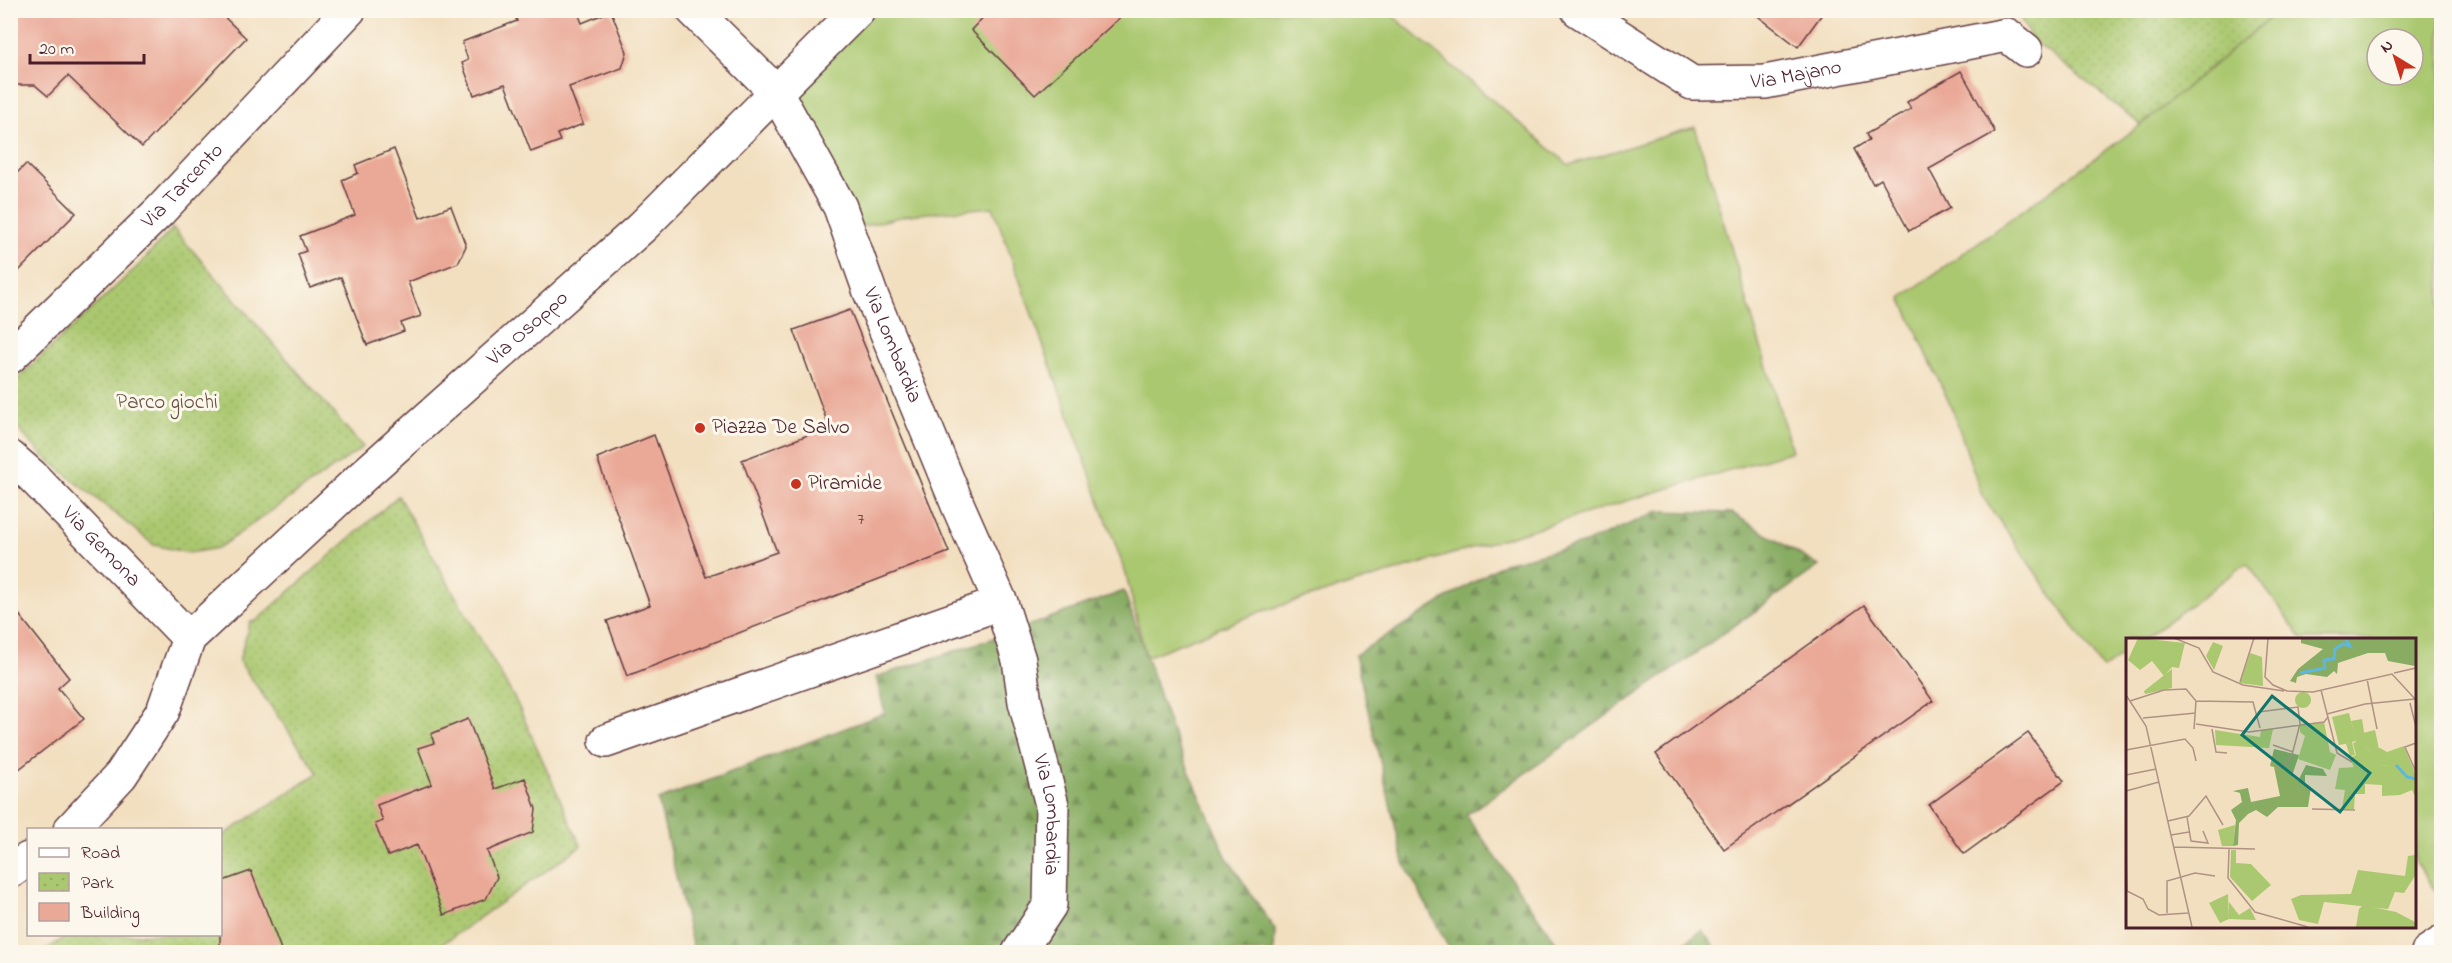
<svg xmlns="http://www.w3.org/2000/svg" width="2452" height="963" font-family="'Indie Flower',sans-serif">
<defs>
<pattern id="forest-firs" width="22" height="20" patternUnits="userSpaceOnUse" patternTransform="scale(1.5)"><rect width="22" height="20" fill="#87ac62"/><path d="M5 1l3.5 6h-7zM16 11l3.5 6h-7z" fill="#708b51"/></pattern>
<pattern id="park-dots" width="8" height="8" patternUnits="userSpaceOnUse" patternTransform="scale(1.5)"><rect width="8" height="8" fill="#aac86f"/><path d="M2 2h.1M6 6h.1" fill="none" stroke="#94ab60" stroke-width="1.8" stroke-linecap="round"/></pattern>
</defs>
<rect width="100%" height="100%" fill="#fbf7ec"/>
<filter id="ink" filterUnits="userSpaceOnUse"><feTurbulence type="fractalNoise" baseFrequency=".0167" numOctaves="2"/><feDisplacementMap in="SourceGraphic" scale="12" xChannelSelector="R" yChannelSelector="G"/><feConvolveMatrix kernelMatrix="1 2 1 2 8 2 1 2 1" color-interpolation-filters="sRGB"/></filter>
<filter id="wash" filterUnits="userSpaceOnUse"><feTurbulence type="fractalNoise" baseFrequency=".008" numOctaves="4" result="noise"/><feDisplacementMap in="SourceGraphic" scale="24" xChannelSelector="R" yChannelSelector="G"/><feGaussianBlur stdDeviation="1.35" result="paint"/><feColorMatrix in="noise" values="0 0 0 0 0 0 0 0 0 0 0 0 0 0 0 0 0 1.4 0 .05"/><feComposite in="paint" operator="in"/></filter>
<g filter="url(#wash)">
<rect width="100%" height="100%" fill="#f2dfc0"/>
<path fill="#aac86f" stroke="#7a744d" stroke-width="1.5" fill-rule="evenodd" d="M 858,11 L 1387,11 L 1569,165 L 1695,127 L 1792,451 L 1260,612 L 1146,657 L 1126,574 L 993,207 L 908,215 L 860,227 L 776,92 Z
M 2278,11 L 2441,11 L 2441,899 L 2415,862 L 2414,639 L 2302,639 L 2247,563 L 2144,639 L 2128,639 L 2128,651 L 2103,669 L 1982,496 L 1953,411 L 1901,298 L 2141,125 ZM 2377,39 L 2413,39 L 2413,75 L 2377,75 Z"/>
<path fill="url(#forest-firs)" stroke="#686646" stroke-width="1.5" d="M 1659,511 L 1732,513 L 1819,566 L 1466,815 L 1563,952 L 1451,952 L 1404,863 L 1355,655 L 1504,563 L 1586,543 Z
M 1124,591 L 1171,729 L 1226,856 L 1275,930 L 1274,952 L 694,952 L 658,800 L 885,713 L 876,677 L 994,638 Z
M 1702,930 L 1719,952 L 1672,952 Z"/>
<path fill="url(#park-dots)" stroke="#7a744d" stroke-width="1.5" d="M 2016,11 L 2278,11 L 2141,125 L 2032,39 Z
M 173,228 L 363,447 L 218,548 L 189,553 L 154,545 L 41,454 L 11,421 L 11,388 L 15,381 L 139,265 Z
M 398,496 L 516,701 L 581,846 L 431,952 L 42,952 L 69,935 L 220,934 L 221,837 L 318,773 L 239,661 L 250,622 L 256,621 Z"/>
<g id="blocks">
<path fill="#eaa997" d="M 10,10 L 217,10 L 246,38 L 142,147 L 68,76 L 48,96 L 35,85 L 10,85 Z
M 512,10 L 577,10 L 582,23 L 611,11 L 627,52 L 622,68 L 569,87 L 583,124 L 557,134 L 560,141 L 531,152 L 505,84 L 474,95 L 462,63 L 468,60 L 462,42 L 517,21 Z
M 990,10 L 1128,10 L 1035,95 L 971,30 Z
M 1750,10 L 1825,10 L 1798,47 Z
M 1961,71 L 1995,132 L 1929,169 L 1950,208 L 1909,231 L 1881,179 L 1873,184 L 1854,149 L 1869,140 L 1866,134 L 1911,109 L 1907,102 Z
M 394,149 L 420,218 L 451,206 L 466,246 L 458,263 L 408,282 L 421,316 L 401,323 L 404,331 L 367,345 L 341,277 L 310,288 L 298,254 L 306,251 L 300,236 L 355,215 L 342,180 L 358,173 L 355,165 Z
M 26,164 L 76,213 L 10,280 L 10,180 Z
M 850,310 L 949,552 L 627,676 L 607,621 L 650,605 L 597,458 L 654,435 L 706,577 L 777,552 L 742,460 L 829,427 L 794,330 Z
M 10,603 L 69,678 L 58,688 L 84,719 L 10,776 Z
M 1864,605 L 1933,701 L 1724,849 L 1656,754 Z
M 468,719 L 495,789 L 525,778 L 536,809 L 533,832 L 487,851 L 497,877 L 486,899 L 444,915 L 417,845 L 388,856 L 375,824 L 383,821 L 377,805 L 432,784 L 418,748 L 434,743 L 431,734 Z
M 2028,733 L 2064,781 L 1964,854 L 1929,805 Z
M 251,871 L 282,952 L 220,952 L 220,882 Z"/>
</g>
</g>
<g filter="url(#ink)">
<use href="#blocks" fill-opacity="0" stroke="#633c41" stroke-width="1.5"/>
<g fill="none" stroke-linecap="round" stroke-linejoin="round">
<defs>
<g id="minor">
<path id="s1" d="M 693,10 L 776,92 L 840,207 L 870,292 L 959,508 L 1001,603 L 1019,660 L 1025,702 L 1052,805 L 1050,905 L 1019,952"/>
<path id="s2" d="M 1578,10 L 1692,83 L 1765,82 L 2007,35 L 2026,50"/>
<path id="s3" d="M 10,357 L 159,212 L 349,10"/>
<path id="s4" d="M 10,457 L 31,475 L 189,638"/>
<path d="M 606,741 L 1001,603"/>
<path id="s5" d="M 70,830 L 121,775 L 163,711 L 189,638 L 363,476 L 642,227 L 858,10"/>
<path d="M 10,872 L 28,859"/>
<path d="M 2428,952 L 2442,943"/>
</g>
</defs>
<use href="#minor" stroke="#633c41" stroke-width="36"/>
<use href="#minor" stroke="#fff" stroke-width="33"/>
</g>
</g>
<g fill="#c8321e" stroke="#fbf7ec" stroke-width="2">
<circle cx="700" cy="428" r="6"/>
<circle cx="796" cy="484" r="6"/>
</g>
<g text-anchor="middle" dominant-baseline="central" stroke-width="6" stroke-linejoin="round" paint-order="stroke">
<g font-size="18" fill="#724246">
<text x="861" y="520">7</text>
</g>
<g font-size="21" fill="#4a1f2b" stroke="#fbf7ec">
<text stroke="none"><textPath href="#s2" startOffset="240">Via Majano</textPath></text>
<text stroke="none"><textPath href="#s3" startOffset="243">Via Tarcento</textPath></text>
<text stroke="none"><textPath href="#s5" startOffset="688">Via Osoppo</textPath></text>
<text stroke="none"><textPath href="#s1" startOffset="396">Via Lombardia</textPath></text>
<text stroke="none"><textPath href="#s4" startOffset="128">Via Gemona</textPath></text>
<text stroke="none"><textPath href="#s1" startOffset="894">Via Lombardia</textPath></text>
</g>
<g font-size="21" fill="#67523f" stroke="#fbf7ec">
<text x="167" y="403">Parco giochi</text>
</g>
<g font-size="21" fill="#4a1f2b" stroke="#fbf7ec" text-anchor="start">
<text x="712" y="428">Piazza De Salvo</text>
<text x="808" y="484">Piramide</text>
</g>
</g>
<g transform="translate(2126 638)">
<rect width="290" height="290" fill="#f2dfc0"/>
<path d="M 223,75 L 230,103 L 226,104 L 229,117 L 224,118 L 220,106 L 225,105 L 213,107 L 206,79 ZM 198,84 L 204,114 L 210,117 L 204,132 L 172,121 L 179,98 L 174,94 L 174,86 ZM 249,92 L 253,111 L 241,113 L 237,95 ZM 278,108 L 289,135 L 289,158 L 286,152 L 274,157 L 256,158 L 256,147 L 239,146 L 239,156 L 229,156 L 228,171 L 216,171 L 219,152 L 209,151 L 213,130 L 264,127 L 261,114 ZM 109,187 L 107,208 L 96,208 L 92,192 ZM 105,212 L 110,212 L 110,225 L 125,226 L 145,247 L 126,263 L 104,239 ZM 103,264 L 113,277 L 124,270 L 130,282 L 103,281 ZM 237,267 L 270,274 L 289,284 L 289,289 L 230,289 L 233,271 Z" fill="#aac86f"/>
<path d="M 175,0 L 289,0 L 289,28 L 262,23 L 259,15 L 242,15 L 212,25 L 211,36 L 208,33 L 201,39 L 180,36 L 171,39 L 170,45 L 164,43 L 172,31 L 197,11 L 175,5 ZM 148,111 L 173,117 L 166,138 L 172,143 L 180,127 L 197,131 L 201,138 L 179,137 L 179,148 L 185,149 L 182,169 L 152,169 L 141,179 L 130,172 L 122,176 L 113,185 L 112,207 L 107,208 L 110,182 L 105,172 L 116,164 L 114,155 L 107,153 L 122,150 L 125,164 L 154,158 L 148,129 L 144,128 Z" fill="#87ac62"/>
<path d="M 12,0 L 59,5 L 53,30 L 46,29 L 38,38 L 26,23 L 14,32 L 2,22 ZM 236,81 L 241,113 L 254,110 L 261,114 L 265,127 L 228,130 L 224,120 L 230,117 L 227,105 L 230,104 L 225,83 ZM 147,91 L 143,110 L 90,107 L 89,92 L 134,99 L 135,92 ZM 289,217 L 289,238 L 278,255 L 269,254 L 262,271 L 198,264 L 192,286 L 173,282 L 165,261 L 175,257 L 225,256 L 232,232 L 279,238 L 282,218 Z" fill="#aac86f"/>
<path d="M 87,4 L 97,8 L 88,32 L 80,18 ZM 124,15 L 136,19 L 137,48 L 114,45 ZM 46,31 L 46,50 L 19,56 L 18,53 ZM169 62a8 8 0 1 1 16 0a8 8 0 1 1-16 0ZM 102,256 L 103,281 L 94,285 L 83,265 Z" fill="#aac86f"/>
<path fill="none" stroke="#60b7dd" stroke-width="3" d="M 174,35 L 199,30 L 198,22 L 208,21 L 209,11 L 217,6 L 224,8 L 219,0M 270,127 L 281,139 L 290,141"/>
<path fill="none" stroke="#af9284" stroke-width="1.5" d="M 48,0 L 73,10 L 87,34 L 117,47 L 158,53M 142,0 L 139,39 L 147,47 L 161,53 L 187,54 L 266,36 L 290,62M 268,35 L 290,30M 241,41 L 251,91M 114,44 L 128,0M 195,52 L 211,115 L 226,124M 0,57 L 20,88 L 66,289M 4,63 L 38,52 L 60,51 L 70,63 L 68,91M 70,63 L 127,64 L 134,90M 284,65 L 290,89M 132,74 L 172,69 L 174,86 L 166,117 L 160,127 L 149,130M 201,76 L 239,66 L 289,61M 17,80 L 70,75M 70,86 L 123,94 L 198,84 L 202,79M 86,91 L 90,114 L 101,115M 290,105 L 279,109 L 290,134M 147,107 L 167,114M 0,112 L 59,101 L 67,110 L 70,123M 0,137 L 30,131M 0,153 L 33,144M 186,171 L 229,172M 61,179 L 65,203 L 82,205 L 77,193M 42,183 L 63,178 L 80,158 L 97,187M 45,197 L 63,194M 48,209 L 129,211M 0,210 L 1,253 L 17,261 L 22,271 L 33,277 L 62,275M 103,211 L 102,240 L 129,274 L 182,289M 41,275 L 41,243 L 69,235 L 89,238"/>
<path fill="#0f766e" fill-opacity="0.15" stroke="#0f766e" stroke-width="3" d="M 146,58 L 244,135 L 214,174 L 116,97 Z"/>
<rect width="290" height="290" fill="none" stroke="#4a1f2b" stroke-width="3"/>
</g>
<rect width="2452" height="963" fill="none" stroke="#fbf7ec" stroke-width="36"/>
<rect x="27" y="828" width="195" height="108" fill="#fbf7ec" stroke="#b4a19f" stroke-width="1.5"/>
<rect x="39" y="848" width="30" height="9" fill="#ffffff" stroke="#b4a19f" stroke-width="1.5"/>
<text x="81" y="858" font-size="18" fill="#4a1f2b">Road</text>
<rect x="39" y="873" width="30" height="18" fill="url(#park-dots)" stroke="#b4a19f" stroke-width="1.5"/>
<text x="81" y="888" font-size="18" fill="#4a1f2b">Park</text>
<rect x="39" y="903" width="30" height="18" fill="#eaa997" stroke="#b4a19f" stroke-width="1.5"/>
<text x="81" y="918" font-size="18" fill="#4a1f2b">Building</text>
<g transform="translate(2395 57) rotate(322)"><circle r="28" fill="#fbf7ec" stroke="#b4a19f" stroke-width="1.5"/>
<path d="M0-4.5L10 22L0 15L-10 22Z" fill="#c8321e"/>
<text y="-9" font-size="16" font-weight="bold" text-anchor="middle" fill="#4a1f2b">N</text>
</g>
<path d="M30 54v9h114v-9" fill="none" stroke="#4a1f2b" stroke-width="3"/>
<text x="39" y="54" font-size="18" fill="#4a1f2b" stroke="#fbf7ec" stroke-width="4.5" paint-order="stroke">20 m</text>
</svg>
